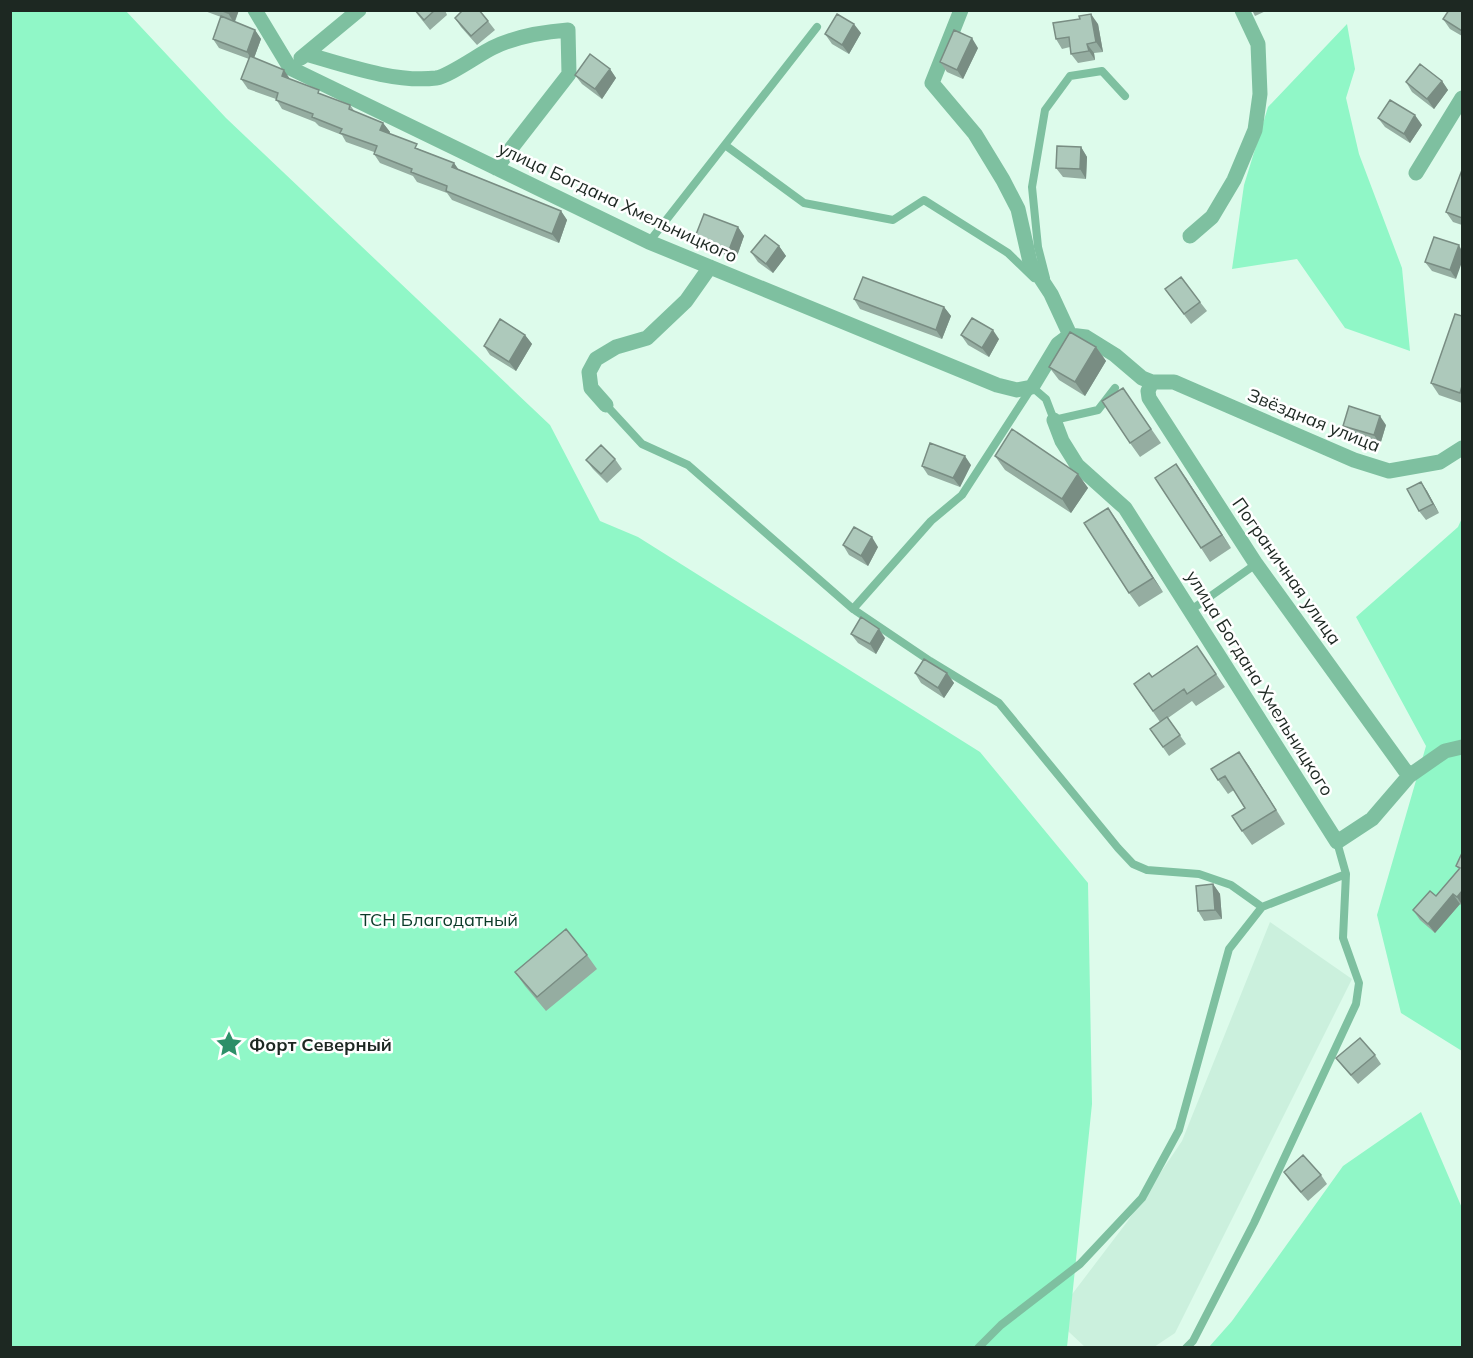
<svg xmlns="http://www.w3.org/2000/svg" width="1473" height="1358" font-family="Mulish,sans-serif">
<rect width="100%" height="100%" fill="#ddfbeb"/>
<path fill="#cbf0dd" d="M 1270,922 L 1352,979 L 1175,1333 L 1154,1347 L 1085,1347 L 1054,1318 L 1127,1222 L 1182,1141 Z"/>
<path fill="#90f7c7" d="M 10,11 L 126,11 L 226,118 L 550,425 L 600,521 L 638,537 L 980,752 L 1088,883 L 1092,1104 L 1067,1347 L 11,1347 Z
M 1347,24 L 1355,69 L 1346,98 L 1359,154 L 1402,268 L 1410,351 L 1345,328 L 1297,259 L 1232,269 L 1244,185 L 1268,107 Z
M 1462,518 L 1462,1051 L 1401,1013 L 1377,915 L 1426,746 L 1356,617 L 1458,527 Z
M 1421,1112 L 1462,1208 L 1462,1347 L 1209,1347 L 1232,1321 L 1343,1166 Z"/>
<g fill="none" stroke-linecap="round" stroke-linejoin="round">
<path stroke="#7ec0a0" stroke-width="8" d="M 725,145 L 804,203 L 893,220 L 924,200 L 1008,253 L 1034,278
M 649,242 L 817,27
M 1046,278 L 1038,247 L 1032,187 L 1045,110 L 1070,76 L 1102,71 L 1125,96
M 606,405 L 642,444 L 688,465 L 853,609 L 930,661 L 999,703 L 1118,848 L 1133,864 L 1147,870 L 1199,874 L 1231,885 L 1262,907 L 1346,874 L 1337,842
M 853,609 L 931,521 L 962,495 L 1032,387 L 1046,399 L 1054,420 L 1098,410 L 1115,388
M 1191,610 L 1256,564
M 978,1348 L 1001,1325 L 1080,1264 L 1142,1198 L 1179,1130 L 1229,949 L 1262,907
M 1186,1348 L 1193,1341 L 1254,1223 L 1356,1004 L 1359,983 L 1343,938 L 1346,874"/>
<path stroke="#7ec0a0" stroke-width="15" d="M 255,10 L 290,68 L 649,242 L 997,385 L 1017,390 L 1032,387 L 1058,344 L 1070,335 L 1086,337 L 1115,355 L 1142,378 L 1152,382 L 1174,382 L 1354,460 L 1389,471 L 1440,462 L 1462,448
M 961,10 L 932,83 L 975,134 L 1003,180 L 1018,209 L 1030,262 L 1051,294 L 1070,335
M 306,54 C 345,65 395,83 436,78 C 449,76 478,55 492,48 C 516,36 542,32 568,30 L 569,74 L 496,168
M 301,58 L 359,10
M 1416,173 L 1462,98
M 1190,236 L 1212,217 L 1234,180 L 1255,130 L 1260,94 L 1258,44 L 1242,10
M 1152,382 L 1148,391 L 1149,398 L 1256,564 L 1409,776
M 606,405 L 591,388 L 589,372 L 596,359 L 616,347 L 647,338 L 686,301 L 710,267
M 1054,420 L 1062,441 L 1077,465 L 1125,508 L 1337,842 L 1372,819 L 1409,776 L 1445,751 L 1462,747"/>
</g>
<path fill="#95ada1" d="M 202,10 L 239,10 L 235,22 L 255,30 L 261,39 L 254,58 L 290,79 L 322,95 L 350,105 L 355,112 L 383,123 L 390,132 L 389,134 L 421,150 L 454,163 L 459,170 L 561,211 L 567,220 L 559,243 L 452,200 L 447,193 L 417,182 L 413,176 L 380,163 L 374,154 L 374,152 L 346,142 L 342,135 L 319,126 L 315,122 L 282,109 L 276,99 L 248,89 L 241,79 L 249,59 L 219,48 L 213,39 L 221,17 Z
M 414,10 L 445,10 L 447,15 L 430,30 Z
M 1252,10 L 1268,10 L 1255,16 Z
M 1462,10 L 1462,36 L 1450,29 L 1443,19 Z
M 455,18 L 488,21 L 495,30 L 477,45 L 461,27 Z
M 1098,24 L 1103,52 L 1094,53 L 1095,60 L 1078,63 L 1071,54 L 1070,47 L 1062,49 L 1056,39 Z
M 861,33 L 849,54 L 832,44 L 825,34 Z
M 978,48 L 963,79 L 947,72 L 940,62 Z
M 610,69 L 616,78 L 602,99 L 582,84 L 575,75 Z
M 1442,81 L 1448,90 L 1434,109 L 1412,92 L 1406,82 Z
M 1378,118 L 1422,125 L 1410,143 L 1385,127 Z
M 1081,147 L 1087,157 L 1086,179 L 1063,177 L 1056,168 Z
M 1462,170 L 1462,225 L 1453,222 L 1446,212 Z
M 738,227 L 744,236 L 736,259 L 702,246 L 695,237 Z
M 1434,237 L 1456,279 L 1432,271 L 1425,262 Z
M 779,246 L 786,256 L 773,273 L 758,262 L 751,252 Z
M 1165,289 L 1200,302 L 1207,311 L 1191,324 Z
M 854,299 L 944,307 L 951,316 L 942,339 L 860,309 Z
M 1462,316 L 1462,403 L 1439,395 L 1431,383 Z
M 525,335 L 532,344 L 516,371 L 490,355 L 484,346 Z
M 961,335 L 999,339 L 989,357 L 968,345 Z
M 1096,347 L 1106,361 L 1085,396 L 1059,380 L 1049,367 Z
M 1123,388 L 1161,443 L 1140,457 L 1130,443 Z
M 1386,425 L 1380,445 L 1349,435 L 1343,426 Z
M 995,456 L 1078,474 L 1088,488 L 1071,513 L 1005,470 Z
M 615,459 L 622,469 L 607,483 L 593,469 L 586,460 Z
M 971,465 L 960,487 L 928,475 L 922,466 Z
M 1186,478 L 1231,548 L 1210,562 L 1201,548 Z
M 1421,482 L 1427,491 L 1439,513 L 1426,520 L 1419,511 Z
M 1108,508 L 1163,592 L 1139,607 L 1129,593 Z
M 843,545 L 878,547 L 868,566 L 849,555 Z
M 851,634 L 885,638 L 876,654 L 858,643 Z
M 1197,646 L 1225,687 L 1196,706 L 1192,701 L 1168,718 L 1186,744 L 1169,756 L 1150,729 L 1160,722 L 1134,684 L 1152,677 Z
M 915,673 L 947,673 L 954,683 L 944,698 L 921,683 Z
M 1239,752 L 1285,824 L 1252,845 L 1242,831 L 1245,808 L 1234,790 L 1228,794 L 1218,780 Z
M 1462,853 L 1462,906 L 1460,904 L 1435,933 L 1420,920 L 1413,910 L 1436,896 L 1459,869 L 1456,866 Z
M 1213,884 L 1220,894 L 1222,919 L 1204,921 L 1198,911 Z
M 587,955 L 597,969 L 546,1011 L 525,986 L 515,972 Z
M 1375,1055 L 1381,1064 L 1358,1084 L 1343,1067 L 1336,1058 Z
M 1284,1172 L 1321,1175 L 1327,1184 L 1308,1201 L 1290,1181 Z"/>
<path fill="#798d83" d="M 229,10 L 239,10 L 234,23 L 228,13 Z
M 1091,14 L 1098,24 L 1103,52 L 1096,42 Z
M 854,24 L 861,33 L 849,54 L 842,45 Z
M 255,30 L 261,39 L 253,61 L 247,52 Z
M 972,38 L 978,48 L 963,79 L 957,70 Z
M 1087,44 L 1094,53 L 1095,60 L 1089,51 Z
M 610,69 L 616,78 L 602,99 L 595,89 Z
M 284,70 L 290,79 L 282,76 Z
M 1442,81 L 1448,90 L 1434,109 L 1427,99 Z
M 1415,115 L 1422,125 L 1410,143 L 1404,134 Z
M 383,123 L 390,132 L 387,140 L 380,130 Z
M 1081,147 L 1087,157 L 1086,179 L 1080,169 Z
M 454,163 L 460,172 L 452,167 Z
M 561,211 L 567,220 L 559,243 L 552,234 Z
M 738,227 L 744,236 L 736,259 L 729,250 Z
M 1459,245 L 1462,251 L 1462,262 L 1456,279 L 1450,270 Z
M 779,246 L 786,256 L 773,273 L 766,264 Z
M 944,307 L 951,316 L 942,339 L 936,330 Z
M 993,330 L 999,339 L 989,357 L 982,348 Z
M 525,335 L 532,344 L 516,371 L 509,362 Z
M 1096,347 L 1106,361 L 1085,396 L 1075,382 Z
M 1380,416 L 1386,425 L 1380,445 L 1374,435 Z
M 965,456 L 971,465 L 960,487 L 953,478 Z
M 1176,464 L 1186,478 L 1231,548 L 1222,535 Z
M 1078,474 L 1088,488 L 1071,513 L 1062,499 Z
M 1421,482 L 1427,491 L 1439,513 L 1433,504 Z
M 1108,508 L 1118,522 L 1163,592 L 1153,578 Z
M 872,537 L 878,547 L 868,566 L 861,556 Z
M 879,629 L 885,638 L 876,654 L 870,644 Z
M 947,673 L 954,683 L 944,698 L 938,688 Z
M 1239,752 L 1249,766 L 1285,824 L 1276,810 Z
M 1213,884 L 1220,894 L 1222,919 L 1215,910 Z
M 1462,891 L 1462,905 L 1457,897 Z
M 1453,894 L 1460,904 L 1435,933 L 1428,924 Z"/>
<path fill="#adc9bb" stroke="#798d83" stroke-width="1.5" d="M 220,10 L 229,10 L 228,13 Z
M 415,10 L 435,10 L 424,20 Z
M 463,10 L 479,10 L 488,21 L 471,36 L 455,18 Z
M 1449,10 L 1462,10 L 1462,31 L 1443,19 Z
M 837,14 L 854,24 L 842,45 L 825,34 Z
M 1091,14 L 1096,42 L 1087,44 L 1089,51 L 1071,54 L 1069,37 L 1056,39 L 1053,23 L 1080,19 L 1079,16 Z
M 221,16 L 255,30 L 247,52 L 213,39 Z
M 954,30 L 972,38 L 957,70 L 940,62 Z
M 590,54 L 610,69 L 595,89 L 575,75 Z
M 250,56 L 284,70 L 282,76 L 319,90 L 318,93 L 350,105 L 349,109 L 383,123 L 380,130 L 417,144 L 415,148 L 454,163 L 452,167 L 561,211 L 552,234 L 446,191 L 447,186 L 411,172 L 412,169 L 374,154 L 377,146 L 340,133 L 342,129 L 312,117 L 313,114 L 276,100 L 278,93 L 241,79 Z
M 1420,64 L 1442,81 L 1427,99 L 1406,82 Z
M 1390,100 L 1415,115 L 1404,134 L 1378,118 Z
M 1057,146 L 1081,147 L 1080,169 L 1056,168 Z
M 1462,170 L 1462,218 L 1446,212 Z
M 704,214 L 738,227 L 729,250 L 695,237 Z
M 765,235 L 779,246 L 766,264 L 751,252 Z
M 1434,237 L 1459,245 L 1450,270 L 1425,262 Z
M 863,277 L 944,307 L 936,330 L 854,299 Z
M 1181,277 L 1200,302 L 1184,314 L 1165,289 Z
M 1455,314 L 1462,316 L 1462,386 L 1460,393 L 1431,383 Z
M 972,318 L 993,330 L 982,348 L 961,335 Z
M 500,319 L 525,335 L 509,362 L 484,346 Z
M 1070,332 L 1096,347 L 1075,382 L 1049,367 Z
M 1123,388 L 1151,429 L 1130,443 L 1102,401 Z
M 1349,406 L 1380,416 L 1374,435 L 1343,426 Z
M 1012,429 L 1078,474 L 1062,499 L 995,456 Z
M 930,443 L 965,456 L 953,478 L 922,466 Z
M 601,445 L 615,459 L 601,474 L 586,460 Z
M 1176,464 L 1222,535 L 1201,548 L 1155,478 Z
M 1421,482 L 1433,504 L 1419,511 L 1407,489 Z
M 1108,508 L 1153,578 L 1129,593 L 1084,523 Z
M 854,527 L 872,537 L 861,556 L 843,545 Z
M 861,617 L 879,629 L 870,644 L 851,634 Z
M 1197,646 L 1216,674 L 1187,694 L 1184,689 L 1153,711 L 1134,684 L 1149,673 L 1152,677 Z
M 924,659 L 947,673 L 938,688 L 915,673 Z
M 1167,717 L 1180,735 L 1163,747 L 1150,729 Z
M 1239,752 L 1276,810 L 1242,831 L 1232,816 L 1245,808 L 1225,776 L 1218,780 L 1211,769 Z
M 1462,853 L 1462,891 L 1457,897 L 1453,894 L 1428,924 L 1413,910 L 1430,891 L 1436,896 L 1460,868 L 1456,866 Z
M 1213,884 L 1215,910 L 1198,911 L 1196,886 Z
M 566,929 L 587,955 L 537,997 L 515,972 Z
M 1360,1038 L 1375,1055 L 1351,1075 L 1336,1058 Z
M 1303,1155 L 1321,1175 L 1301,1192 L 1284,1172 Z"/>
<defs>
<symbol id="sight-bare" viewBox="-9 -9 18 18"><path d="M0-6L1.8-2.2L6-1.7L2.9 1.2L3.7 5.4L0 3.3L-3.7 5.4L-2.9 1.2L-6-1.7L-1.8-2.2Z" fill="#2d8f68" stroke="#fff" stroke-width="2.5" paint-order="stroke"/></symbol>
</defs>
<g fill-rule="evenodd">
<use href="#sight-bare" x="210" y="1025" width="38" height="38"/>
</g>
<g text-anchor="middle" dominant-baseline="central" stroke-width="5" stroke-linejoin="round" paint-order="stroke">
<g font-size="18" fill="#1d2822" stroke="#fff">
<text transform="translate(618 202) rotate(25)">улица Богдана Хмельницкого</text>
<text transform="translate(1314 420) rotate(22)">Звёздная улица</text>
<text transform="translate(1287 571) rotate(55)">Пограничная улица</text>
<text transform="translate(1260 683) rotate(58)">улица Богдана Хмельницкого</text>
</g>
<g font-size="18" fill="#0b3b29" stroke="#fff">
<text x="439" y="919">ТСН Благодатный</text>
</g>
<g font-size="18" font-weight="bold" fill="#1d2822" stroke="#fff" text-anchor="start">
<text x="249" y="1044">Форт Северный</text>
</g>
</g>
<rect width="1473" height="1358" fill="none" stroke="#1d2822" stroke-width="24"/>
</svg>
